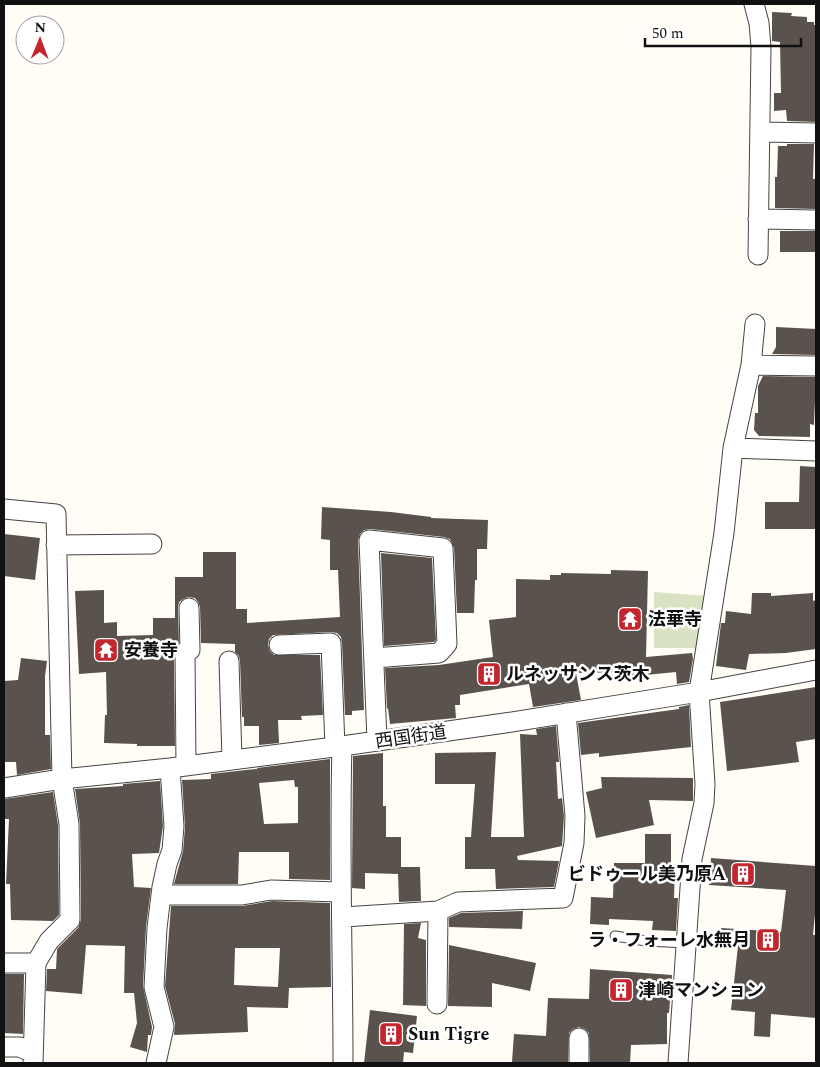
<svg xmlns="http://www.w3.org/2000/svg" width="820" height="1067" font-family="Spectral,'Noto Sans JP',serif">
<rect width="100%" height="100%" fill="#fffdf5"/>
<path fill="#d9e3c4" d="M 654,592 L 708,596 L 700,648 L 654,648 Z"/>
<path fill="#5a524d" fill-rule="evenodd" d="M 772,12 L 792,13 L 791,16 L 807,17 L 807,22 L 814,22 L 814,25 L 816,25 L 816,122 L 787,121 L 786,110 L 774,111 L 774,93 L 781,93 L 780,42 L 772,41 Z
M 787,144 L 814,144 L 813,179 L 816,179 L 816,209 L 775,208 L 775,177 L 777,177 L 778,146 L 787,146 Z
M 780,231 L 816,231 L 816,252 L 780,252 Z
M 776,327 L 816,329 L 816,355 L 772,354 L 776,347 Z
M 763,376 L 816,377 L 814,425 L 810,424 L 810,437 L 759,436 L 754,430 L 755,413 L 758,413 L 758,386 Z
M 800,466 L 816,467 L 816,529 L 765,529 L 765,502 L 799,502 Z
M 322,507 L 391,512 L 431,517 L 431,518 L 488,520 L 487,549 L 477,549 L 477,580 L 475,580 L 474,613 L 457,613 L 454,548 L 450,539 L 444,537 L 370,529 L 364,530 L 360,534 L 358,540 L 364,710 L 352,711 L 352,715 L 345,715 L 342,643 L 341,637 L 337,633 L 331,632 L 273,635 L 269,639 L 268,645 L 270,651 L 274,655 L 320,655 L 323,715 L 301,716 L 302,720 L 278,720 L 279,743 L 259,745 L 259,726 L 244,726 L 244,717 L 242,717 L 240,661 L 239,656 L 235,652 L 235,644 L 201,643 L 200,607 L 198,602 L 195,598 L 188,597 L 183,599 L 179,602 L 178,608 L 179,643 L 175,643 L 174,652 L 175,746 L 137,746 L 137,744 L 104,743 L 105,715 L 107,715 L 106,672 L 79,674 L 75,591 L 104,590 L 104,623 L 117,622 L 117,636 L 153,635 L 153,618 L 175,618 L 175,577 L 203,577 L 203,552 L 236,552 L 236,609 L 247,609 L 247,623 L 340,617 L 338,570 L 330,570 L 330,540 L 321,539 Z
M 4,534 L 40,538 L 35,580 L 4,576 Z
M 381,553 L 432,558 L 436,640 L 434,642 L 384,646 Z
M 611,570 L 648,571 L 646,657 L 692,653 L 693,659 L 689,682 L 677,684 L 676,672 L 626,677 L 625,672 L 576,673 L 581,700 L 533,707 L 529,684 L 460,695 L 460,705 L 455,705 L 456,718 L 390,724 L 388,708 L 387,709 L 385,668 L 439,665 L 493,657 L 489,620 L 516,617 L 516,579 L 550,580 L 550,575 L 561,575 L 561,573 L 611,574 Z
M 752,593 L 771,593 L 771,596 L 813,593 L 813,601 L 816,600 L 816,649 L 786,653 L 749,654 L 746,670 L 716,666 L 721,623 L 725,623 L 726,611 L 751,614 Z
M 21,658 L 47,661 L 45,676 L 45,735 L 50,735 L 51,769 L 17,775 L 16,762 L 4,762 L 4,681 L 18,680 Z
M 816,687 L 816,739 L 796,742 L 799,762 L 727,771 L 720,702 Z
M 689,705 L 691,747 L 599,757 L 599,753 L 581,755 L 578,723 L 679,709 L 679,707 Z
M 556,726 L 559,762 L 556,762 L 558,799 L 562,798 L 564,816 L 562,846 L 517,856 L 518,860 L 559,861 L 554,887 L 496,889 L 495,869 L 465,869 L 465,837 L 471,837 L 475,784 L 435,784 L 435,753 L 496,752 L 491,837 L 524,837 L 520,734 L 537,735 L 536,729 Z
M 383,753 L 383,806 L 386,806 L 386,837 L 401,837 L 401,867 L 420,867 L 421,901 L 399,902 L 398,874 L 365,873 L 365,889 L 352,888 L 353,756 Z
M 330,759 L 330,880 L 289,879 L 289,852 L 239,852 L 238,884 L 174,884 L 183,851 L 185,827 L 182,780 L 211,779 L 211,774 L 246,770 L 257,769 L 258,775 L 257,768 ZM 294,780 L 295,787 L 298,787 L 298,823 L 264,824 L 259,783 Z
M 601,777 L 693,778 L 693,801 L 649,800 L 654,825 L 596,838 L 586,792 L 602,788 Z
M 160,781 L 163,826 L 159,853 L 132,854 L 134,887 L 151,888 L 146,927 L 143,986 L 152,1027 L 151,1035 L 148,1035 L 147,1052 L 130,1047 L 137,1023 L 134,993 L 124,993 L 125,946 L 86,945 L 82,994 L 46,991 L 47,969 L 56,969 L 57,949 L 78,928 L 81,920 L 80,824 L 75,789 L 123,786 L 123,784 Z
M 53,792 L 58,825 L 59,915 L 53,921 L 11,920 L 10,884 L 6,884 L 9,819 L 4,819 L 4,799 Z
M 645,834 L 671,834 L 671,864 L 675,864 L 674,898 L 678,898 L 676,931 L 652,930 L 653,921 L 609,919 L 609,925 L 590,924 L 591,897 L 613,898 L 614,863 L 645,863 Z
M 711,858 L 816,866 L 816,904 L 813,935 L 816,935 L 816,1018 L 771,1014 L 770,1037 L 754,1036 L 755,1012 L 731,1010 L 738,946 L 720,945 L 721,928 L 781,932 L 786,890 L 709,885 Z
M 272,901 L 330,903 L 331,987 L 289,988 L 288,1008 L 247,1007 L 248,1032 L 174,1035 L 175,1024 L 165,986 L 171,906 L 242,906 ZM 235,948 L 280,948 L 278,987 L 234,985 Z
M 523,911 L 522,929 L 449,927 L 449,918 L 461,913 Z
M 421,923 L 418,938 L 426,940 L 426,1006 L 403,1005 L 404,924 Z
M 449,945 L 536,963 L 530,991 L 492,983 L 492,1007 L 448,1006 Z
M 590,969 L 672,975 L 669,1013 L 667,1013 L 667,1044 L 631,1045 L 630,1063 L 590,1063 L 589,1033 L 585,1029 L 579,1027 L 573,1029 L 569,1033 L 568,1063 L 512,1062 L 514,1034 L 546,1036 L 548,998 L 589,999 Z
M 4,974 L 24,974 L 23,1034 L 4,1033 Z
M 370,1010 L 417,1016 L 413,1053 L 404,1052 L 403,1063 L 364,1063 Z"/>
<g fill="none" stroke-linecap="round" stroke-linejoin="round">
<defs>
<path id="lane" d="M 615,936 L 646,941 L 687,943"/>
<path id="street" d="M 754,4 L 759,23 L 761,47 L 758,255
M 760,132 L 816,133
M 758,219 L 816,220
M 751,365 L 816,366
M 733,448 L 816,451
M 4,509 L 56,514 L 62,779 L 69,824 L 70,920 L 49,941 L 36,963 L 33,1063
M 56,545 L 152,544
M 279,645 L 331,643 L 335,747
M 374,658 L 439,653 L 447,644 L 443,548 L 369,540 L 377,741
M 229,661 L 232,760
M 342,746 C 339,852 343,958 343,1063
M 186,766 L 185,652 L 190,650 L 189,608
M 4,788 L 62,779 L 170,768 L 342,746 L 505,723 L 699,692 L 816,670
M 161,895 L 242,895 L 271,890 L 341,892
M 438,911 L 458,902 L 563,898 L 574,843 L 575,816 L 566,713
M 343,917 L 438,911 L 437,1004
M 4,963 L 36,963
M 579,1038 L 579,1063
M 4,1047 L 20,1047 L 33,1053
M 156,1063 L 164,1027 L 154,987 L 157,928 L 162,887 L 167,864 L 172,850 L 174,826 L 170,768
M 678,1063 L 692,859 L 704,803 L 705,784 L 699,692 L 724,533 L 733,448 L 751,365 L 755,324"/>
</defs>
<use href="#lane" stroke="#444" stroke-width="11"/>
<use href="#street" stroke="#444" stroke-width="21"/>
<use href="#lane" stroke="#fff" stroke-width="9"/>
<use href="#street" stroke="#fff" stroke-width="19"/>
</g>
<defs>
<symbol id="temple-square" viewBox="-11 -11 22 22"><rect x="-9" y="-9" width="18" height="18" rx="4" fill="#c4262e" stroke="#fff"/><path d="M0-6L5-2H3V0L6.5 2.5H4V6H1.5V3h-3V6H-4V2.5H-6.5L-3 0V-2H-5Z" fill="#fff"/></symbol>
<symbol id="building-square" viewBox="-11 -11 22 22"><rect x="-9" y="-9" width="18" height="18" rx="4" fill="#c4262e" stroke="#fff"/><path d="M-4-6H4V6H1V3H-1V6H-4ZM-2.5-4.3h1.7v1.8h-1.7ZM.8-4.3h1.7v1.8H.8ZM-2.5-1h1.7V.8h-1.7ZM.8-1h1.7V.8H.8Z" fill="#fff"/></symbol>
</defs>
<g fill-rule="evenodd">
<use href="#temple-square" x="616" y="605" width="28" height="28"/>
<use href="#temple-square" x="92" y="636" width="28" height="28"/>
<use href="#building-square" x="475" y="660" width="28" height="28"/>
<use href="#building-square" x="729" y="860" width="28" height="28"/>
<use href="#building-square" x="754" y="926" width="28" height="28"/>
<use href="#building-square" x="607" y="976" width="28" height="28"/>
<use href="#building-square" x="377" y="1020" width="28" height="28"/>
</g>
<g text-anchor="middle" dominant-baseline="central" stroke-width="5" stroke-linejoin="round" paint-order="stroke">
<g font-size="18" font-weight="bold" fill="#111" stroke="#fff" text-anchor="start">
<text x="648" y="619">法華寺</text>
<text x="124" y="650">安養寺</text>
<text x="506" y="674">ルネッサンス茨木</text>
<text x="726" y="874" text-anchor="end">ビドゥール美乃原A</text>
<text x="750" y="940" text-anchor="end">ラ・フォーレ水無月</text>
<text x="638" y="990">津崎マンション</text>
<text x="408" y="1034">Sun Tigre</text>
</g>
<g font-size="18" fill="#111" stroke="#fff">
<text transform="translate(411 737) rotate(-8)">西国街道</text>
</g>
</g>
<rect width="820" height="1067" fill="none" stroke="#111111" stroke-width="10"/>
<g transform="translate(40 40) rotate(1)"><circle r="24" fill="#ffffff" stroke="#a0a0a0"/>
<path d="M0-4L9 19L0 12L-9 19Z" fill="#c4262e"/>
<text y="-8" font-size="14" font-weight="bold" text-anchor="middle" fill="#111111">N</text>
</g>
<path d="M645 38v8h156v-8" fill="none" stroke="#111111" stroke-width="2.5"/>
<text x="652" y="38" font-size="15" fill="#111111" stroke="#ffffff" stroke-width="4" paint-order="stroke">50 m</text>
</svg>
